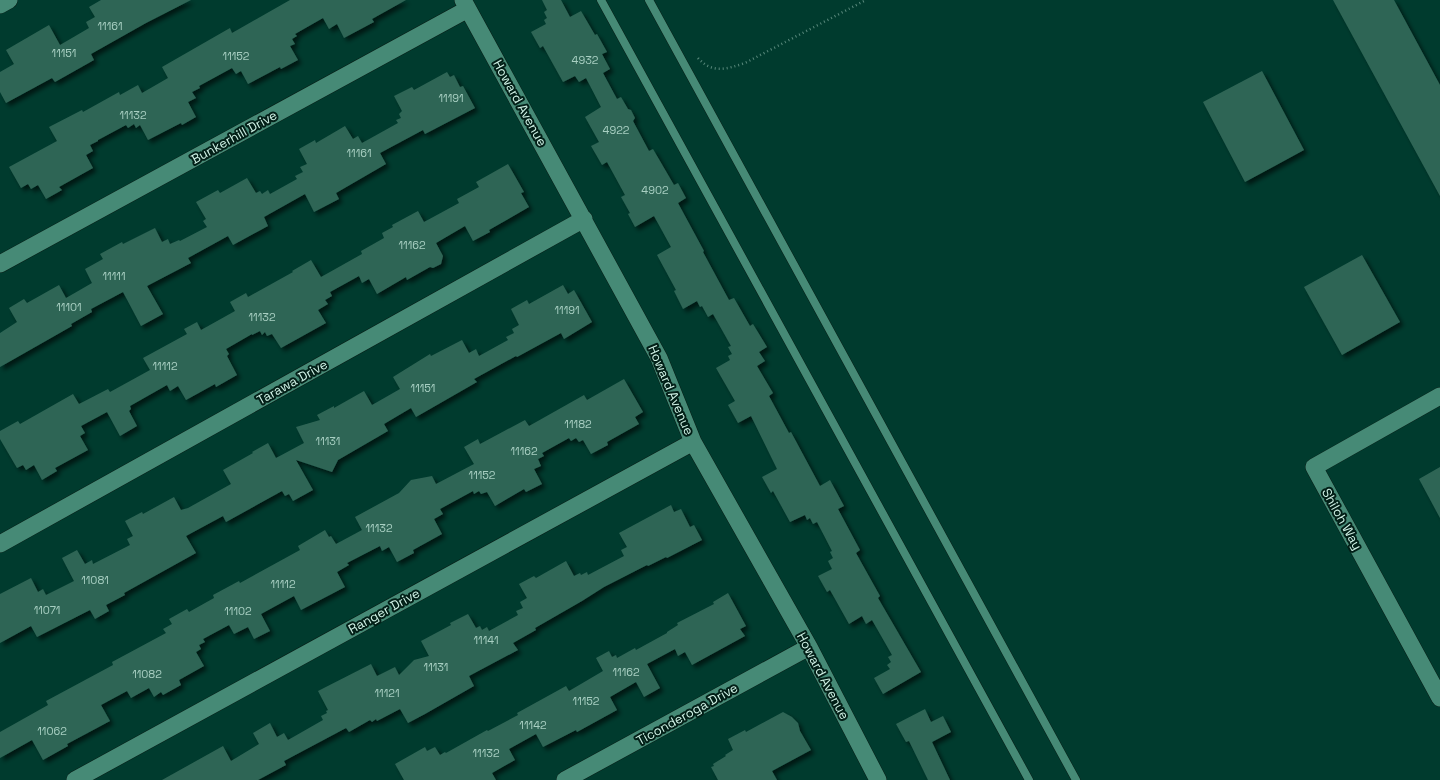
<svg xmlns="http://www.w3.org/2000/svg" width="1440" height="780" font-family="'Space Grotesk',sans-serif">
<defs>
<filter id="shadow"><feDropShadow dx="3.5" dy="3.5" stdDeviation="2" flood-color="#0009"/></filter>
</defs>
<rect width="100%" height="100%" fill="#003b2e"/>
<path fill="#2f6555" filter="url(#shadow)" d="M 101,0 L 191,0 L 146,23 L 91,54 L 94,60 L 55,82 L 52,78 L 6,103 L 0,92 L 0,72 L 14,64 L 6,50 L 49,25 L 60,45 L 89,28 L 86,22 L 95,17 L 89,7 Z
M 290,0 L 406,0 L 372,19 L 374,22 L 344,38 L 337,24 L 329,29 L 323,18 L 295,34 L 297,36 L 292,39 L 295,44 L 290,46 L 298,60 L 281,69 L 280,67 L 248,84 L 241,71 L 236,74 L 232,68 L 199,86 L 200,88 L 192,92 L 196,98 L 188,102 L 196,117 L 182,125 L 181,123 L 148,140 L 140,125 L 136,128 L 134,124 L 128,128 L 126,125 L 98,140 L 98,141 L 90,145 L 93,151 L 86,155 L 93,168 L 59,187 L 62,190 L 46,199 L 38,185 L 31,189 L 28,184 L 21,188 L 9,167 L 57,141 L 49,127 L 82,110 L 83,112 L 119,92 L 120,95 L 138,85 L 142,93 L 168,78 L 162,67 L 230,28 L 232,33 Z
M 542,0 L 561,0 L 570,17 L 581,11 L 595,35 L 597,34 L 607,52 L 602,54 L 610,69 L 603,73 L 617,99 L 621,97 L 628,109 L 631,110 L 635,118 L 633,121 L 649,151 L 653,149 L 674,185 L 678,183 L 686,198 L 678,203 L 704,251 L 703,252 L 729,300 L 734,298 L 750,326 L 753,324 L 767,347 L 759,352 L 765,361 L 757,366 L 773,393 L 769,396 L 789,433 L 791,432 L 820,486 L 830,480 L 844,506 L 838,509 L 860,550 L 856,553 L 880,596 L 878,598 L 921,672 L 883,694 L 874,678 L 890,669 L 887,665 L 891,662 L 888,657 L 892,655 L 872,620 L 866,624 L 862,616 L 849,624 L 830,590 L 827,592 L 818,576 L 832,569 L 828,561 L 833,558 L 830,552 L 832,551 L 817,522 L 813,524 L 810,518 L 807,520 L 805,515 L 790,522 L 773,491 L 771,493 L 762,477 L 777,469 L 751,416 L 738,423 L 728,405 L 735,401 L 716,368 L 730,360 L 728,356 L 732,354 L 728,347 L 731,346 L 713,314 L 708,317 L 702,306 L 700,307 L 697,301 L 683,309 L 674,291 L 676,290 L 657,255 L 671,247 L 654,216 L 635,227 L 628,214 L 630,213 L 621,197 L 625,195 L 607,162 L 602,165 L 591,146 L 599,142 L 585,117 L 601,107 L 586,78 L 579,82 L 575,76 L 563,82 L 543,46 L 540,48 L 531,32 L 546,24 L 544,20 L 547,18 L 544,12 L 547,10 Z
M 1333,0 L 1394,0 L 1440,85 L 1440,196 Z
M 1262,71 L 1304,150 L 1245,182 L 1203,102 Z
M 447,72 L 450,77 L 454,75 L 460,87 L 463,86 L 475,108 L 425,134 L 423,130 L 380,153 L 386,164 L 336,193 L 339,199 L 314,212 L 305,194 L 264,217 L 268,226 L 233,245 L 228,236 L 188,258 L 191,263 L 147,286 L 163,314 L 141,326 L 123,292 L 91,309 L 92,312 L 71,324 L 72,326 L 0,367 L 0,333 L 17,322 L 9,308 L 24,299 L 27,303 L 59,285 L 66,298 L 92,283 L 85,269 L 103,259 L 100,254 L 122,242 L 123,244 L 155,228 L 162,242 L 168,239 L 170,244 L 179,240 L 180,241 L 207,227 L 203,221 L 206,219 L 196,202 L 218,190 L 220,193 L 247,178 L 256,193 L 260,191 L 262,194 L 268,190 L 270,194 L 297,179 L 295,176 L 303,172 L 300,167 L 307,164 L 299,149 L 315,140 L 316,143 L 345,126 L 353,139 L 358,136 L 362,143 L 398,123 L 396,120 L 401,118 L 399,114 L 402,111 L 394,96 L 412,87 L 414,90 Z
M 508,164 L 524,192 L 521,193 L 529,207 L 489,230 L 490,232 L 473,241 L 465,226 L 436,243 L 443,256 L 441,264 L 433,268 L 430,267 L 407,280 L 406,277 L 377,294 L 369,279 L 362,283 L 359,276 L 330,292 L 332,296 L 325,300 L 328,304 L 318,310 L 326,323 L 281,348 L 272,334 L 267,336 L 265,332 L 262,335 L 260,331 L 252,335 L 252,334 L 226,349 L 229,354 L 227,356 L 237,375 L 216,387 L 215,384 L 186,400 L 178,386 L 170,391 L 167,385 L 130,406 L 131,409 L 129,411 L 137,426 L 120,436 L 107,412 L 81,426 L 85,433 L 80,436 L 88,450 L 55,468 L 57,471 L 42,480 L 34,465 L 26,470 L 23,465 L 17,468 L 0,439 L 0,431 L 18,421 L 20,424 L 73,394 L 79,404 L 108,389 L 110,392 L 150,370 L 143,358 L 187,334 L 184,329 L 197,322 L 201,330 L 235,311 L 230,302 L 246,293 L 248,297 L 293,272 L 292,271 L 311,260 L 321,277 L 362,254 L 361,251 L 384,238 L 382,233 L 393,227 L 392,225 L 418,211 L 424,222 L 459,203 L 457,199 L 479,187 L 476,182 Z
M 1362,255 L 1400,322 L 1342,355 L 1304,287 Z
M 563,285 L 568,294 L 574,290 L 592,322 L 564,339 L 561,333 L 517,357 L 516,356 L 474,379 L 477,382 L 416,417 L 411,408 L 384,424 L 388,431 L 338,460 L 332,472 L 296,460 L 313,490 L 293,501 L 289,494 L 285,496 L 282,491 L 226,522 L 223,516 L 186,536 L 196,553 L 124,593 L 125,595 L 106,605 L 109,611 L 95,619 L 90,610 L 37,637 L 31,626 L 0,643 L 0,594 L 31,578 L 38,592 L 43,589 L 46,595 L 74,581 L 62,558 L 77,550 L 85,564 L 92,560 L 93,564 L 130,545 L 127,539 L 133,536 L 125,521 L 142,512 L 143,514 L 174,497 L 181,510 L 188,508 L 231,484 L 223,470 L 253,453 L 252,452 L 268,443 L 276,458 L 304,443 L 296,427 L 320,420 L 317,415 L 334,406 L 334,408 L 364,391 L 372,405 L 400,389 L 393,377 L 430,354 L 431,356 L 462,340 L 469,353 L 476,349 L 479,356 L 508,340 L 506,337 L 514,333 L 512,329 L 519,325 L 511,309 L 527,300 L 529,304 Z
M 624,379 L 643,412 L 635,417 L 639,424 L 607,442 L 608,445 L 591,454 L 583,440 L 579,442 L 576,438 L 571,441 L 569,438 L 542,453 L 544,456 L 538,459 L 541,466 L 534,469 L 542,484 L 526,492 L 524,489 L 495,506 L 487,492 L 481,494 L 479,491 L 474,494 L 473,491 L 440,509 L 443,514 L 434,519 L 442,534 L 413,550 L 414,553 L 397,562 L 389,547 L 382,551 L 380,546 L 347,563 L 349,565 L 337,572 L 345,587 L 301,610 L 294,596 L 261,614 L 270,631 L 254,639 L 248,627 L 234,634 L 229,625 L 203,639 L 205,642 L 199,645 L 201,649 L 196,652 L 204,666 L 179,680 L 181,685 L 163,695 L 161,692 L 154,697 L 149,688 L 131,698 L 127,691 L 101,705 L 110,721 L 67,744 L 68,746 L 43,760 L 32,740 L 0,758 L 0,732 L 48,705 L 46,701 L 113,665 L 112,662 L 166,633 L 163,629 L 172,624 L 169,619 L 187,609 L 189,612 L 214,598 L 213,595 L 239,581 L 240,583 L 300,550 L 298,546 L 325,530 L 329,537 L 331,536 L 336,544 L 362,530 L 355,517 L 399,493 L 411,480 L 432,476 L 436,484 L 474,464 L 464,447 L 478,439 L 480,444 L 525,420 L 529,426 L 584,395 L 587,400 Z
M 1440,467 L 1440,518 L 1419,479 Z
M 671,505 L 674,512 L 681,509 L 690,527 L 694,525 L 702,540 L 667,558 L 666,557 L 648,566 L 647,565 L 604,587 L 582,601 L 535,628 L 536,630 L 513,643 L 518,650 L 469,676 L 474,686 L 425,714 L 408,723 L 400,709 L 377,721 L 376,719 L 372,722 L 370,720 L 349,732 L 346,728 L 284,761 L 286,765 L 258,780 L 162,780 L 223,746 L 231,761 L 259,744 L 253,733 L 270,723 L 277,737 L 284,733 L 288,740 L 323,720 L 321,716 L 327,713 L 326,711 L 328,710 L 318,691 L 371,664 L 377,676 L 395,667 L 399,675 L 414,660 L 429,656 L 421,641 L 451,625 L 450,623 L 468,614 L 476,628 L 480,626 L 482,630 L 487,627 L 489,631 L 518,615 L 516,611 L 523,608 L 520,602 L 527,598 L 519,584 L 534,576 L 536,578 L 566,561 L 574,576 L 580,573 L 581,575 L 587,572 L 588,575 L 624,556 L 621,550 L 627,547 L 619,533 Z
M 728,593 L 746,626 L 740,629 L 745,636 L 692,665 L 685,652 L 678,656 L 675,649 L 647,664 L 660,688 L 644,697 L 636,682 L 610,697 L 617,710 L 577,732 L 576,730 L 543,747 L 536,734 L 509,749 L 515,760 L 492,773 L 496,780 L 404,780 L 395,764 L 425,747 L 427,751 L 435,747 L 440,755 L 445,752 L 446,753 L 487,730 L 488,731 L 518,715 L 517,713 L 566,686 L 569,691 L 603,671 L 596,658 L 609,651 L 612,657 L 616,655 L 617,658 L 635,648 L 636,650 L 667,633 L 667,632 L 678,625 L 677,623 L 714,604 L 713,602 Z
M 925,709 L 931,722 L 943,716 L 951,732 L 932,742 L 950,780 L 928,780 L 909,741 L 906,742 L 896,724 Z
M 783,712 L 792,717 L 798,723 L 800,731 L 811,750 L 772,771 L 777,780 L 718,780 L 711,767 L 714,766 L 713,764 L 726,756 L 725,755 L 733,750 L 728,739 L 745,730 L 746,732 Z"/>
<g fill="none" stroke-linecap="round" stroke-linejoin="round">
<defs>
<path id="service" d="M 601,0 L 1029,780
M 649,0 L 1076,780"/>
<path id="minor" d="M 463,0 L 659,358 L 693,442 L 809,647 L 878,780
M 0,5 L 9,0
M 0,264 L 468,9
M 1440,396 L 1314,467 L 1440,698
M 0,544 L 584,219
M 75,780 L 693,442
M 565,780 L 809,647"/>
</defs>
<use href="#service" stroke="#081e17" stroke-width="9"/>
<use href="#minor" stroke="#081e17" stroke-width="18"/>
<path stroke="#58897c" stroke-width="2.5" stroke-dasharray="1 3" stroke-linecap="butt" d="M 698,58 C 712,74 727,69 745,63 L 866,0"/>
<use href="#service" stroke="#468a76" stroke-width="8"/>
<use href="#minor" stroke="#468a76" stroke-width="17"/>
</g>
<g text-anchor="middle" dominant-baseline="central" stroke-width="4" stroke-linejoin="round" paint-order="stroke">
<g font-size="11" fill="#a8cfc2">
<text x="110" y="26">11161</text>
<text x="64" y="53">11151</text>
<text x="236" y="56">11152</text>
<text x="585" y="60">4932</text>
<text x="451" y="98">11191</text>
<text x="133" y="115">11132</text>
<text x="616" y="130">4922</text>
<text x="359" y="153">11161</text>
<text x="655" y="190">4902</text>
<text x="412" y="245">11162</text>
<text x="114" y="276">11111</text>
<text x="69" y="307">11101</text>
<text x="567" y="310">11191</text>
<text x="262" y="317">11132</text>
<text x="165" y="366">11112</text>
<text x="423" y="388">11151</text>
<text x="578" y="424">11182</text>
<text x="328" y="441">11131</text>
<text x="524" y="451">11162</text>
<text x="482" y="475">11152</text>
<text x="379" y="528">11132</text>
<text x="95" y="580">11081</text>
<text x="283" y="584">11112</text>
<text x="47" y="610">11071</text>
<text x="238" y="611">11102</text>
<text x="486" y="640">11141</text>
<text x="436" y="667">11131</text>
<text x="626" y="672">11162</text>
<text x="147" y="674">11082</text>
<text x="387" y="693">11121</text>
<text x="586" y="701">11152</text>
<text x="533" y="725">11142</text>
<text x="52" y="731">11062</text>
<text x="486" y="753">11132</text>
</g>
<g font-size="13" fill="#d0f2e6" stroke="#021f17">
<text transform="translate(520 103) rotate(61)">Howard Avenue</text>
<text transform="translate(234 137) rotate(-29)">Bunkerhill Drive</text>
<text transform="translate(292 382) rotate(-29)">Tarawa Drive</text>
<text transform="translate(671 390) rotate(67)">Howard Avenue</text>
<text transform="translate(1342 519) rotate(61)">Shiloh Way</text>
<text transform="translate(384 611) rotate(-29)">Ranger Drive</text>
<text transform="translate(823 676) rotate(62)">Howard Avenue</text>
<text transform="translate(687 714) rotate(-29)">Ticonderoga Drive</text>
</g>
</g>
</svg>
